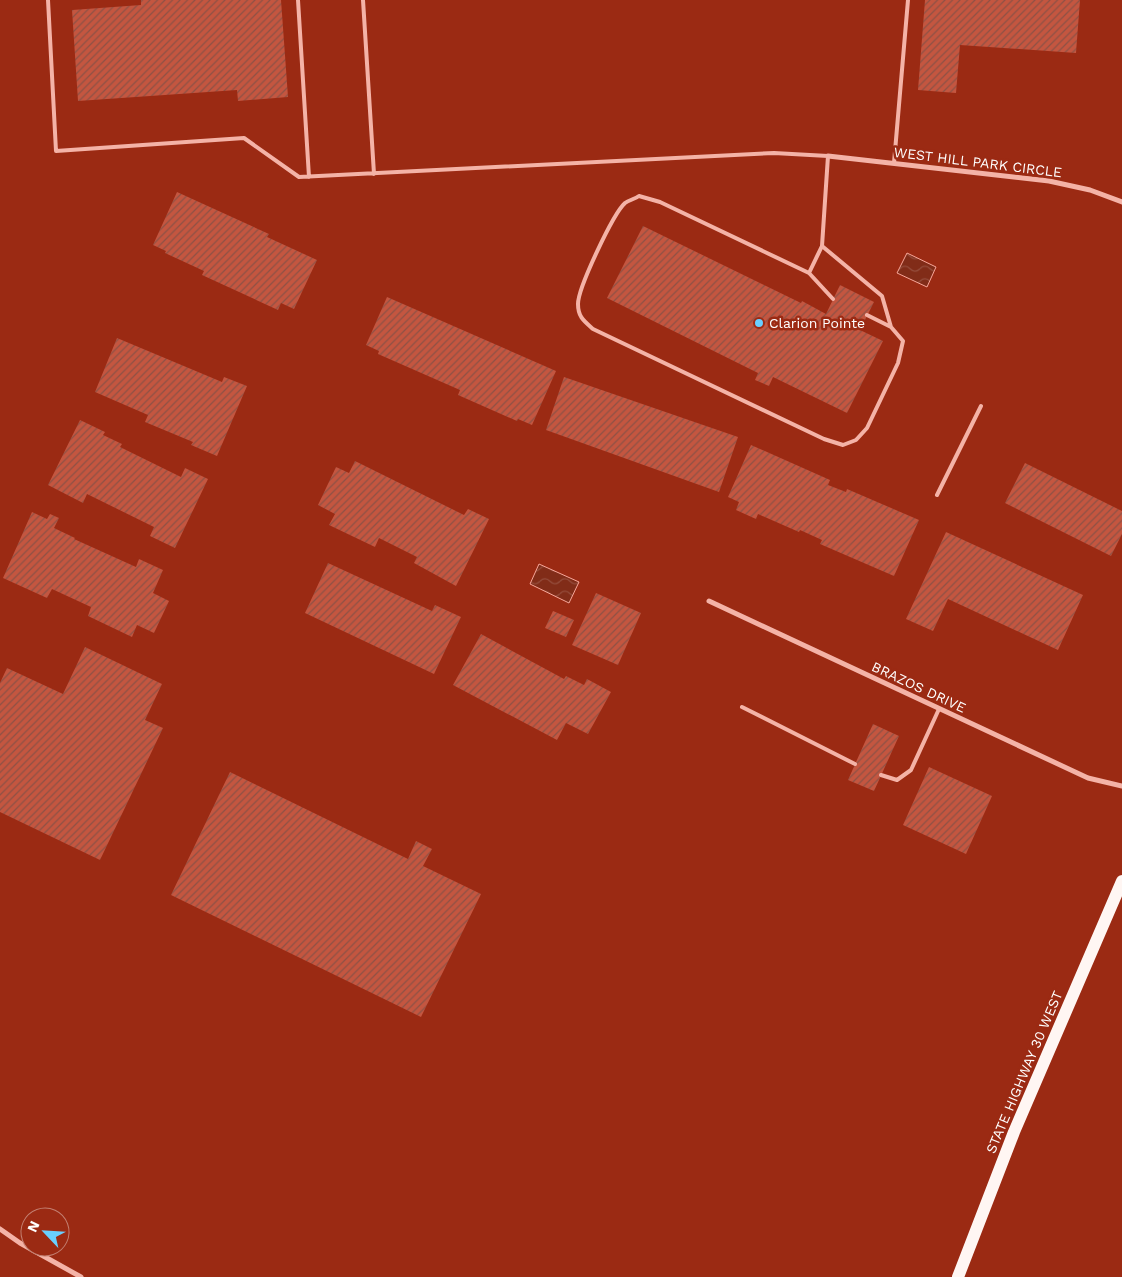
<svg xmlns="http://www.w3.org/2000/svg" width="1122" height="1277" font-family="'Work Sans',sans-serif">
<defs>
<pattern id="water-waves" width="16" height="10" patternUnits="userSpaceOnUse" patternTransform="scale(1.25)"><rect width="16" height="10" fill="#812c18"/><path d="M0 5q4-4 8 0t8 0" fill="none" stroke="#944c3b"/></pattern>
<pattern id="building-hatch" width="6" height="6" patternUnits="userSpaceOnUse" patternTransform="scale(1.25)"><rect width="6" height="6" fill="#c45640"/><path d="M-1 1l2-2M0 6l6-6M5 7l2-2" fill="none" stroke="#8e5245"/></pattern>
</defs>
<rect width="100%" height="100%" fill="#9b2a13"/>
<path fill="url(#water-waves)" stroke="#f7a699" d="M 907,253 L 936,267 L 927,287 L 897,273 Z
M 539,564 L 579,582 L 569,603 L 530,584 Z"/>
<path fill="url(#building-hatch)" d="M 141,0 L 281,0 L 288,97 L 238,101 L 237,90 L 78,101 L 72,10 L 141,5 Z
M 925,0 L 1080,0 L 1076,53 L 960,45 L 956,93 L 918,90 Z
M 177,192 L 269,234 L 267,237 L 317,260 L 294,309 L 281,303 L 278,310 L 202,275 L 204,271 L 165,253 L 166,251 L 153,245 Z
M 643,226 L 801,303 L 802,301 L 826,314 L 840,285 L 874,302 L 860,330 L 883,341 L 847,413 L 773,377 L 769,386 L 755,380 L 758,373 L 607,298 Z
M 387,297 L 556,371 L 532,425 L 518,419 L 517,421 L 458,395 L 460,390 L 378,354 L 379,351 L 366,345 Z
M 117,338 L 222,382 L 224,377 L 247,386 L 217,456 L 191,445 L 193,442 L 145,422 L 148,415 L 95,392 Z
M 564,377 L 738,437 L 719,492 L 546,430 Z
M 80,420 L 105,432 L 103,435 L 122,444 L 120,447 L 181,477 L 185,468 L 208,479 L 175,548 L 150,536 L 154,527 L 87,494 L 83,503 L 48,485 Z
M 751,445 L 830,480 L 828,485 L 846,492 L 847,489 L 919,520 L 894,576 L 820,544 L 822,540 L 800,530 L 799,532 L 758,514 L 756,519 L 736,510 L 739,502 L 728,497 Z
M 355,461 L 464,515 L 468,509 L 489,519 L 456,586 L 414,563 L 417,557 L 379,538 L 375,547 L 329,525 L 335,514 L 318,505 L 336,467 L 349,473 Z
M 1025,463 L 1122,511 L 1122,534 L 1111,556 L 1005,503 Z
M 32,512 L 47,519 L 50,514 L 59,518 L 54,528 L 75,538 L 74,539 L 136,567 L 139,559 L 163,570 L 153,593 L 169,601 L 154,633 L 137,625 L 132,637 L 88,616 L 91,607 L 52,589 L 47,598 L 3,578 Z
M 946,532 L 1083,595 L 1058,650 L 948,599 L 933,631 L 906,619 Z
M 328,563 L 432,611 L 435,605 L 461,617 L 434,674 L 305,613 Z
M 596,593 L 641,613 L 618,665 L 572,645 Z
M 553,611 L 574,620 L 566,637 L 545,628 Z
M 481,634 L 564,679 L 566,676 L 584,685 L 587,679 L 611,692 L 588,734 L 566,723 L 557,740 L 453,685 Z
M 85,647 L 162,684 L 145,720 L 163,728 L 100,860 L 0,812 L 0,683 L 7,668 L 63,694 Z
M 873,724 L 899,736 L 874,791 L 848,780 Z
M 929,767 L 992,796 L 966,854 L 903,825 Z
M 230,772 L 408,859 L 416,841 L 432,849 L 423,866 L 481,894 L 421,1017 L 171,895 Z"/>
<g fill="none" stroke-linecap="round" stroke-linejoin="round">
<path stroke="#f4b3a7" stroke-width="4" d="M 48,0 L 56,151 L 244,138 L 299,177 L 774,153 L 828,156 L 822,246 L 809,273 L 660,202 L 639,196 C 635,199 629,200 625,203 C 613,214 578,288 578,304 C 578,317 584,321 593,329 L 824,439 L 843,445 L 856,440 L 867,428 L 898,363 L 903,341 L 891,327 L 867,315
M 298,0 L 309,177
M 363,0 L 374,174
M 894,163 L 908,0
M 822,246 L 882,296 L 891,327
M 809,273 L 833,299
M 937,495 L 981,406
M 742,707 L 855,764
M 881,775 L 897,780 L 911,770 L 939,709"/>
<path stroke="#f4b3a7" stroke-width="5" d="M 828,156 L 1049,181 L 1090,190 L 1122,202
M 709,601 L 1088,778 L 1122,786
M 0,1229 L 20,1243 L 81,1277"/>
<path stroke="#fff6f3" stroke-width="12" d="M 958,1277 L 1014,1132 L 1122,881"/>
</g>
<circle fill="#69cfff" stroke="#9b2a13" stroke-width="2" cx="759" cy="323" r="5"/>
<g text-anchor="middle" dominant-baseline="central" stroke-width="5" stroke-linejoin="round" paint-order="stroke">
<g font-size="14" fill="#fff" stroke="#9b2a13">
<text transform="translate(978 162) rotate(7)">WEST HILL PARK CIRCLE</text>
<text transform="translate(919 687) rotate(25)">BRAZOS DRIVE</text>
<text transform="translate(1024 1072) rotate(-67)">STATE HIGHWAY 30 WEST</text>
</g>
<g font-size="14" fill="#fff" stroke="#9b2a13" text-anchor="start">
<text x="769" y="323">Clarion Pointe</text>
</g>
</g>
<g transform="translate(45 1232) rotate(295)"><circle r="24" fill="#9b2a13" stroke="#c37f71"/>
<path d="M0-4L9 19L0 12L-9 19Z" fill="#69cfff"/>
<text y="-8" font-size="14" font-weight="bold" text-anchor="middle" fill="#ffffff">N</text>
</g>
</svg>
